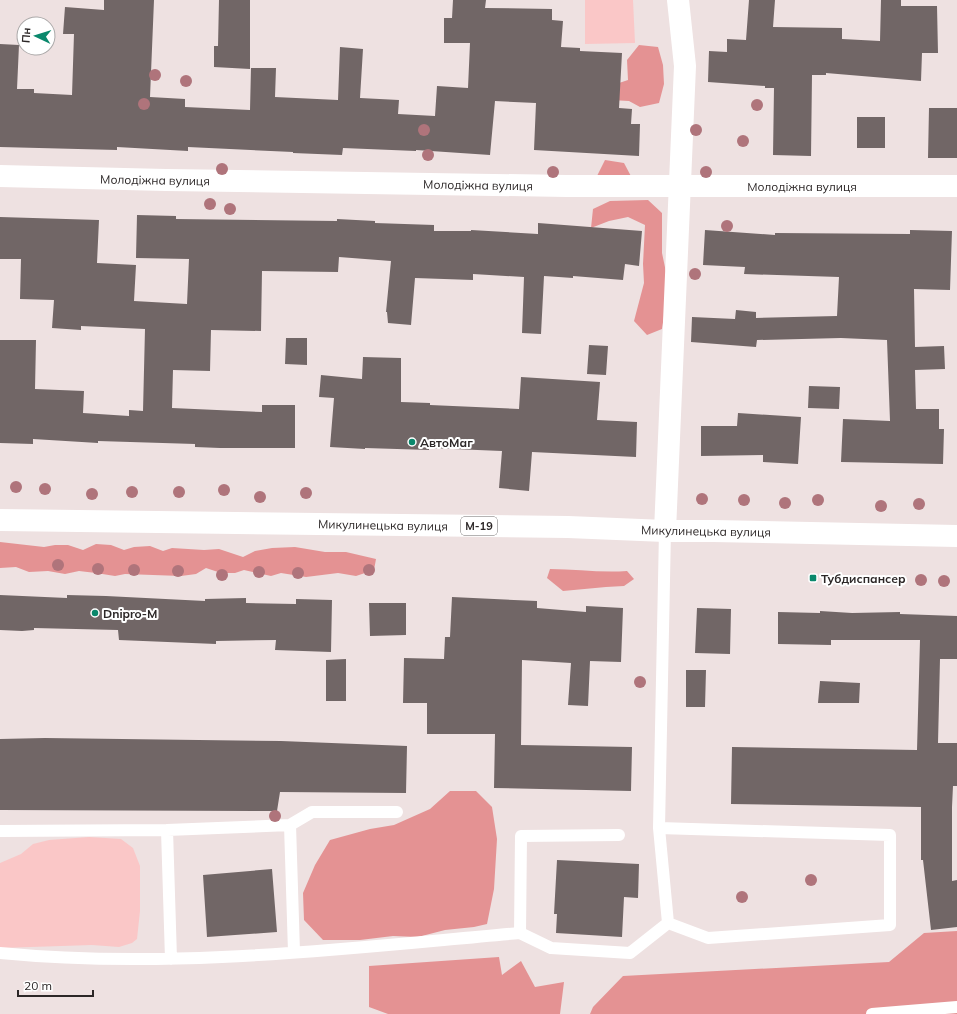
<svg xmlns="http://www.w3.org/2000/svg" width="957" height="1014" font-family="Mulish,sans-serif">
<rect width="100%" height="100%" fill="#eee1e1"/>
<path fill="#fac7c7" d="M 585,0 L 633,0 L 635,43 L 585,44 Z
M 89,837 L 121,839 L 133,848 L 140,866 L 140,911 L 137,939 L 132,943 L 119,947 L 92,945 L 0,948 L 0,863 L 21,854 L 33,844 L 49,840 Z"/>
<path fill="#e49293" d="M 639,45 L 658,47 L 663,65 L 664,84 L 659,103 L 640,107 L 629,101 L 611,100 L 610,86 L 628,80 L 627,60 Z
M 605,160 L 624,163 L 633,180 L 595,180 Z
M 648,200 L 662,213 L 662,253 L 666,272 L 665,310 L 662,329 L 647,335 L 634,321 L 644,283 L 643,264 L 645,225 L 628,217 L 609,221 L 591,228 L 593,209 L 610,201 Z
M 0,542 L 44,547 L 55,545 L 68,545 L 83,550 L 96,544 L 111,545 L 124,550 L 134,547 L 150,546 L 163,551 L 172,548 L 204,550 L 219,549 L 243,557 L 255,551 L 272,548 L 295,547 L 325,552 L 346,552 L 376,559 L 374,570 L 356,576 L 338,573 L 306,577 L 281,573 L 271,576 L 244,570 L 235,573 L 221,573 L 206,568 L 196,574 L 181,576 L 125,574 L 115,576 L 96,573 L 79,571 L 65,574 L 48,571 L 29,572 L 16,567 L 0,568 Z
M 550,569 C 576,569 601,573 627,571 L 634,579 L 624,586 L 606,587 L 563,591 L 547,578 Z
M 450,791 L 476,791 L 492,807 L 497,839 L 494,889 L 487,924 L 474,927 L 445,930 L 418,937 L 393,936 L 360,940 L 323,940 L 304,920 L 303,893 L 315,865 L 330,840 L 370,829 L 394,825 L 430,809 Z
M 957,931 L 957,1014 L 590,1014 L 593,1007 L 623,976 L 889,962 L 924,933 Z
M 499,957 L 502,975 L 521,961 L 535,987 L 564,982 L 560,1014 L 388,1014 L 369,1007 L 369,966 Z"/>
<path fill="#716666" d="M 104,0 L 154,0 L 150,97 L 185,99 L 185,107 L 250,110 L 251,68 L 276,68 L 275,97 L 338,100 L 340,47 L 363,49 L 360,98 L 399,100 L 398,114 L 435,116 L 437,86 L 468,88 L 470,43 L 444,43 L 444,18 L 452,18 L 453,0 L 486,0 L 485,8 L 552,9 L 552,20 L 563,21 L 561,47 L 580,48 L 580,51 L 622,53 L 619,108 L 632,109 L 631,124 L 640,124 L 639,156 L 534,150 L 536,103 L 495,101 L 490,155 L 416,150 L 416,151 L 343,148 L 342,155 L 293,153 L 293,152 L 188,147 L 188,151 L 117,147 L 117,150 L 0,147 L 0,44 L 19,45 L 17,89 L 34,89 L 34,93 L 72,95 L 74,34 L 63,34 L 65,7 L 104,10 Z
M 219,0 L 250,0 L 250,69 L 214,67 L 214,46 L 218,46 Z
M 749,0 L 775,0 L 773,27 L 842,28 L 842,39 L 880,41 L 881,0 L 901,0 L 901,6 L 937,6 L 938,53 L 922,53 L 921,81 L 826,73 L 826,75 L 812,75 L 811,156 L 773,155 L 774,88 L 765,88 L 765,86 L 708,82 L 709,51 L 727,52 L 727,39 L 746,40 Z
M 929,108 L 957,108 L 957,158 L 928,158 Z
M 857,117 L 885,117 L 885,148 L 857,148 Z
M 137,215 L 176,216 L 176,219 L 337,221 L 337,219 L 375,221 L 375,223 L 434,225 L 434,231 L 471,231 L 471,230 L 538,234 L 538,223 L 642,231 L 639,266 L 625,264 L 623,280 L 573,276 L 573,278 L 544,276 L 541,334 L 522,333 L 524,277 L 473,274 L 473,280 L 415,278 L 411,325 L 388,323 L 387,312 L 386,312 L 391,261 L 339,257 L 338,272 L 262,271 L 261,331 L 211,330 L 210,371 L 173,370 L 172,408 L 262,412 L 262,405 L 295,405 L 295,448 L 220,448 L 195,447 L 195,444 L 98,441 L 98,443 L 33,439 L 33,444 L 0,443 L 0,340 L 36,340 L 35,389 L 84,391 L 83,413 L 129,416 L 129,410 L 143,411 L 145,329 L 81,326 L 81,330 L 52,328 L 54,300 L 20,299 L 21,259 L 0,259 L 0,217 L 99,220 L 97,263 L 136,265 L 134,301 L 187,304 L 189,259 L 136,258 Z
M 705,230 L 775,235 L 775,233 L 910,234 L 910,230 L 952,231 L 950,290 L 914,289 L 915,347 L 944,346 L 945,369 L 915,370 L 916,409 L 939,409 L 939,429 L 944,429 L 943,464 L 841,462 L 843,419 L 890,421 L 887,340 L 841,338 L 757,340 L 756,347 L 691,342 L 692,317 L 735,319 L 736,310 L 756,312 L 756,318 L 837,316 L 839,277 L 744,274 L 745,267 L 703,265 Z
M 286,338 L 307,338 L 307,365 L 285,364 Z
M 589,345 L 608,346 L 606,375 L 587,374 Z
M 363,357 L 401,358 L 401,402 L 430,403 L 430,405 L 519,409 L 521,377 L 600,382 L 597,420 L 637,422 L 636,457 L 532,452 L 529,491 L 499,488 L 502,451 L 429,448 L 429,450 L 365,448 L 365,449 L 330,447 L 334,398 L 319,397 L 321,375 L 362,379 Z
M 809,386 L 840,387 L 839,409 L 808,408 Z
M 738,413 L 801,417 L 798,464 L 763,462 L 763,455 L 701,456 L 701,426 L 737,426 Z
M 0,595 L 67,598 L 67,595 L 106,596 L 205,601 L 205,599 L 246,598 L 246,603 L 296,604 L 296,599 L 332,600 L 331,652 L 275,650 L 276,640 L 216,641 L 216,644 L 119,640 L 118,630 L 34,628 L 34,630 L 22,631 L 0,630 Z
M 452,597 L 537,601 L 537,608 L 586,612 L 586,606 L 623,608 L 621,662 L 590,661 L 588,706 L 568,705 L 571,663 L 522,660 L 521,745 L 632,747 L 631,791 L 494,788 L 495,734 L 427,734 L 427,703 L 403,703 L 404,658 L 444,659 L 445,637 L 450,637 Z
M 369,603 L 406,603 L 406,635 L 370,636 Z
M 697,608 L 731,609 L 730,654 L 695,653 Z
M 820,611 L 852,613 L 900,612 L 900,614 L 957,616 L 957,659 L 940,659 L 938,743 L 957,743 L 957,786 L 953,786 L 952,807 L 952,881 L 957,880 L 957,927 L 931,930 L 923,860 L 921,860 L 921,807 L 731,804 L 732,747 L 917,750 L 920,640 L 831,640 L 831,645 L 778,644 L 778,612 L 820,613 Z
M 346,659 L 346,701 L 326,701 L 326,660 Z
M 686,670 L 706,670 L 705,707 L 686,707 Z
M 820,681 L 860,683 L 859,703 L 818,703 Z
M 45,738 L 281,741 L 407,746 L 406,793 L 280,792 L 277,811 L 0,810 L 0,739 Z
M 557,860 L 639,864 L 638,898 L 624,897 L 622,937 L 556,933 L 557,914 L 554,914 Z
M 272,869 L 277,932 L 207,937 L 203,875 Z"/>
<g fill="none" stroke-linecap="round" stroke-linejoin="round">
<path stroke="#fff" stroke-width="12" d="M 290,825 L 312,812 L 397,812
M 659,828 L 890,835 L 890,925 L 708,938 L 668,923 L 659,828 L 665,531
M 167,830 L 290,825 L 294,952
M 0,831 L 167,830 L 171,959
M 520,933 L 551,948 L 630,953 L 668,923
M 0,953 C 173,970 348,948 520,933 L 521,836 L 619,835
M 872,1014 L 957,1007"/>
<path stroke="#fff" stroke-width="22" d="M 0,176 L 166,180 L 567,186 L 957,186
M 665,531 L 685,66 L 678,0"/>
<path stroke="#fff" stroke-width="22" d="M 0,520 L 568,527 L 665,531 L 713,531 L 957,536"/>
</g>
<g fill="#af747b">
<circle cx="155" cy="75" r="6"/>
<circle cx="186" cy="81" r="6"/>
<circle cx="144" cy="104" r="6"/>
<circle cx="757" cy="105" r="6"/>
<circle cx="424" cy="130" r="6"/>
<circle cx="696" cy="130" r="6"/>
<circle cx="743" cy="141" r="6"/>
<circle cx="428" cy="155" r="6"/>
<circle cx="222" cy="169" r="6"/>
<circle cx="553" cy="172" r="6"/>
<circle cx="706" cy="172" r="6"/>
<circle cx="210" cy="204" r="6"/>
<circle cx="230" cy="209" r="6"/>
<circle cx="727" cy="226" r="6"/>
<circle cx="695" cy="274" r="6"/>
<circle cx="16" cy="487" r="6"/>
<circle cx="45" cy="489" r="6"/>
<circle cx="224" cy="490" r="6"/>
<circle cx="132" cy="492" r="6"/>
<circle cx="179" cy="492" r="6"/>
<circle cx="306" cy="493" r="6"/>
<circle cx="92" cy="494" r="6"/>
<circle cx="260" cy="497" r="6"/>
<circle cx="702" cy="499" r="6"/>
<circle cx="744" cy="500" r="6"/>
<circle cx="818" cy="500" r="6"/>
<circle cx="785" cy="503" r="6"/>
<circle cx="919" cy="504" r="6"/>
<circle cx="881" cy="506" r="6"/>
<circle cx="58" cy="565" r="6"/>
<circle cx="98" cy="569" r="6"/>
<circle cx="134" cy="570" r="6"/>
<circle cx="369" cy="570" r="6"/>
<circle cx="178" cy="571" r="6"/>
<circle cx="259" cy="572" r="6"/>
<circle cx="298" cy="573" r="6"/>
<circle cx="222" cy="575" r="6"/>
<circle cx="921" cy="580" r="6"/>
<circle cx="944" cy="581" r="6"/>
<circle cx="640" cy="682" r="6"/>
<circle cx="275" cy="816" r="6"/>
<circle cx="811" cy="880" r="6"/>
<circle cx="742" cy="897" r="6"/>
</g>
<g fill="#0a886c" stroke="#fff" stroke-width="1.5">
<circle cx="412" cy="442" r="4"/>
<rect x="809" y="574" width="8" height="8" rx="2"/>
<circle cx="95" cy="613" r="4"/>
</g>
<g text-anchor="middle" dominant-baseline="central" stroke-width="4" stroke-linejoin="round" paint-order="stroke">
<rect fill="#fff" stroke="#6b6868" stroke-width="1" x="461" y="517" width="36" height="18" rx="3"/>
<g font-size="11" font-weight="bold" fill="#2c2727">
<text x="479" y="526">М-19</text>
</g>
<g font-size="12" fill="#2c2727" stroke="#fff">
<text transform="translate(155 180) rotate(1)">Молодіжна вулиця</text>
<text transform="translate(478 185) rotate(1)">Молодіжна вулиця</text>
<text x="802" y="186">Молодіжна вулиця</text>
<text transform="translate(383 525) rotate(1)">Микулинецька вулиця</text>
<text transform="translate(706 531) rotate(1)">Микулинецька вулиця</text>
</g>
<g font-size="12" font-weight="bold" fill="#2c2727" stroke="#fff" text-anchor="start">
<text x="420" y="442">АвтоМаг</text>
<text x="821" y="578">Тубдиспансер</text>
<text x="103" y="613">Dnipro-M</text>
</g>
</g>
<g transform="translate(36 36) rotate(274)"><circle r="19" fill="#ffffff" stroke="#aba9a9"/>
<path d="M0-3L7 15L0 10L-7 15Z" fill="#0a886c"/>
<text y="-6" font-size="11" font-weight="bold" text-anchor="middle" fill="#2c2727">Пн</text>
</g>
<path d="M18 990v6h75v-6" fill="none" stroke="#2c2727" stroke-width="2"/>
<text x="24" y="990" font-size="12" fill="#2c2727" stroke="#ffffff" stroke-width="3" paint-order="stroke">20 m</text>
</svg>
